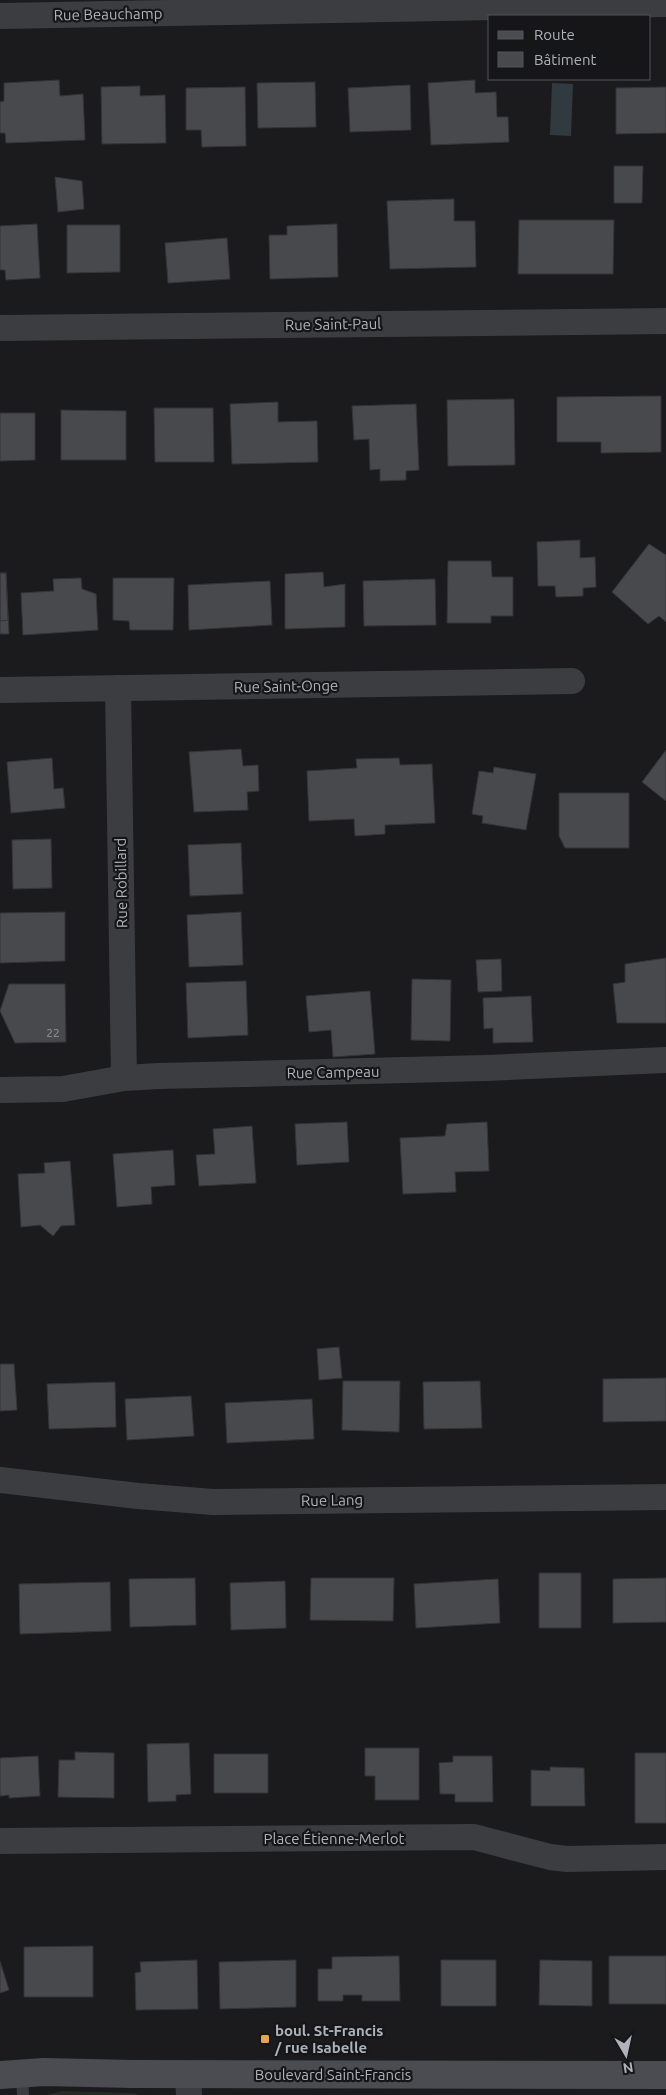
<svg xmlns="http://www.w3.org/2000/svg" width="666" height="2095" font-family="Ubuntu,sans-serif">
<rect width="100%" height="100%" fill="#1b1b1d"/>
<path fill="#252c25" d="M 62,2091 L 134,2093 L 140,2095 L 46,2095 Z"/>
<path fill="#313a40" d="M 552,83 L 573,84 L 571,136 L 550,135 Z"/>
<path fill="#48494d" stroke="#353538" d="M 59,80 L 60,96 L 83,94 L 85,140 L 6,143 L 5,133 L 0,133 L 0,102 L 4,101 L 4,83 Z
M 475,80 L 475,93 L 496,92 L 497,117 L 508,117 L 509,142 L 431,145 L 428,83 Z
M 315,82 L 316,127 L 258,128 L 257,83 Z
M 410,85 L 411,130 L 350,132 L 348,88 Z
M 140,86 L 140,96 L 165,95 L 166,143 L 102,144 L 101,87 Z
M 245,87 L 246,146 L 202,147 L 201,130 L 186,130 L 186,88 Z
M 666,87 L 666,133 L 616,134 L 616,88 Z
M 614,166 L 643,166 L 642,203 L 614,203 Z
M 55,177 L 82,181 L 84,209 L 58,212 Z
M 454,199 L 454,221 L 475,221 L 476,267 L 390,269 L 387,201 Z
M 519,220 L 614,220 L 613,274 L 518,274 Z
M 37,224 L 40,278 L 6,280 L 5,270 L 0,270 L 0,226 Z
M 337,224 L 338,277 L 270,279 L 269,235 L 287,235 L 287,226 Z
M 67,225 L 120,225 L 120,272 L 67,273 Z
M 227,238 L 230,279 L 168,283 L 165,243 Z
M 661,396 L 661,452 L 601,453 L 601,442 L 557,442 L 557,397 Z
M 514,399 L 515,465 L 448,466 L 447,400 Z
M 278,402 L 278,422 L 317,421 L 318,462 L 232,464 L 230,404 Z
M 416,404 L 419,470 L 406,471 L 406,480 L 380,481 L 380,469 L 370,470 L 369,439 L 354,440 L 352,406 Z
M 154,408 L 213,408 L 214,462 L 155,462 Z
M 61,410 L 126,411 L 126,460 L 61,460 Z
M 0,413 L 35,413 L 35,460 L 0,461 Z
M 580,540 L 580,558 L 595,557 L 596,587 L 583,588 L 583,596 L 556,597 L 555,586 L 538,586 L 537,542 Z
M 649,544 L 666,555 L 666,622 L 659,616 L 648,624 L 612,592 Z
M 448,561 L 491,561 L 492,577 L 513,577 L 513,616 L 491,616 L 491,623 L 447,623 Z
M 323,572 L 324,587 L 345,584 L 345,627 L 285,629 L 285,574 Z
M 0,573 L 6,573 L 9,634 L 0,634 Z
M 0,573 L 6,573 L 8,620 L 0,621 Z
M 81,578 L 82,589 L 96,594 L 98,630 L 23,635 L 21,593 L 54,591 L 53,579 Z
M 113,578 L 174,578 L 173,630 L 130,630 L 129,621 L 113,620 Z
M 435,579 L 436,625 L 364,626 L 363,581 Z
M 270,581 L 272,625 L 189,630 L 188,585 Z
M 241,749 L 243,766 L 258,765 L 259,791 L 247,792 L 248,810 L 194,812 L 189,752 Z
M 666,750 L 666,801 L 642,782 Z
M 52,758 L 54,789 L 63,788 L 65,808 L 11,813 L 7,762 Z
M 399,758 L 400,765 L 432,764 L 435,823 L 385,825 L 385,834 L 355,836 L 354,819 L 309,821 L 307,771 L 357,768 L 356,759 Z
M 494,767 L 536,774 L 526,830 L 482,823 L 483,816 L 472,814 L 479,771 L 493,773 Z
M 559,793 L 629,793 L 629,848 L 565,848 L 559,836 Z
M 51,839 L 52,888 L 13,889 L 12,840 Z
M 241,843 L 243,894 L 190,896 L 188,845 Z
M 65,912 L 65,961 L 0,963 L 0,913 Z
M 241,912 L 243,965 L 189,967 L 187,915 Z
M 666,958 L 666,1023 L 617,1023 L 613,984 L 625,982 L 625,964 Z
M 501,959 L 502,991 L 478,992 L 476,960 Z
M 412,979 L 451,980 L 450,1041 L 411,1040 Z
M 246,981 L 248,1035 L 188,1038 L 186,983 Z
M 9,984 L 65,984 L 66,1042 L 15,1043 L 0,1011 Z
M 370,991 L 375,1054 L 333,1057 L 331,1030 L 309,1032 L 306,996 Z
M 531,996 L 533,1042 L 493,1043 L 493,1028 L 484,1029 L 483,998 Z
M 347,1122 L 349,1162 L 297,1165 L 295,1124 Z
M 487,1122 L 489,1171 L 455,1172 L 456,1192 L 403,1194 L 400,1138 L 445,1136 L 447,1124 Z
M 252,1126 L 256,1183 L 199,1186 L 196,1155 L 215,1154 L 213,1129 Z
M 173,1150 L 175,1185 L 151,1187 L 152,1204 L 117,1207 L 113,1154 Z
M 70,1161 L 75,1225 L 61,1226 L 53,1236 L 40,1225 L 21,1227 L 18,1174 L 45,1173 L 44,1163 Z
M 339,1347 L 342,1378 L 319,1380 L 317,1349 Z
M 0,1364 L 14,1364 L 17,1410 L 0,1411 Z
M 666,1378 L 666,1421 L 603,1422 L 603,1379 Z
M 343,1381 L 400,1381 L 399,1432 L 342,1430 Z
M 480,1381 L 482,1428 L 424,1429 L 423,1382 Z
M 115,1382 L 116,1427 L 49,1429 L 47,1384 Z
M 191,1396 L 194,1436 L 127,1440 L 125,1399 Z
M 312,1399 L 314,1439 L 227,1443 L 225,1403 Z
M 539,1573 L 581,1573 L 581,1628 L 539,1628 Z
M 195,1578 L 196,1625 L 130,1627 L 129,1579 Z
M 311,1578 L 394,1578 L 393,1621 L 310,1620 Z
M 666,1578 L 666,1622 L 613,1623 L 613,1579 Z
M 498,1579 L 500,1623 L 416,1628 L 414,1584 Z
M 285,1581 L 286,1628 L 231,1630 L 230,1583 Z
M 110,1582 L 111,1631 L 20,1634 L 19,1584 Z
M 189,1743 L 191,1794 L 176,1795 L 176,1801 L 148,1802 L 147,1744 Z
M 365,1748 L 419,1748 L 419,1800 L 375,1800 L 375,1776 L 365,1776 Z
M 75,1752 L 114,1753 L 114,1798 L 58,1797 L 59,1760 L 75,1760 Z
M 635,1753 L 666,1753 L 666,1823 L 635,1823 Z
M 214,1754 L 268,1754 L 268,1793 L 214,1793 Z
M 38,1756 L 40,1796 L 9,1798 L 9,1795 L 0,1796 L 0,1758 Z
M 453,1756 L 492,1756 L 493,1802 L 455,1802 L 455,1794 L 440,1794 L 439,1763 L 453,1762 Z
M 550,1767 L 584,1768 L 585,1806 L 531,1806 L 531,1770 L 550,1771 Z
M 93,1946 L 93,1997 L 24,1997 L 24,1947 Z
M 399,1956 L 400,2001 L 362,2001 L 362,1995 L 343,1995 L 343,2001 L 318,2001 L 318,1969 L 332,1969 L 332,1957 Z
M 609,1956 L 666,1956 L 666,2004 L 609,2004 Z
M 197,1960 L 198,2009 L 136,2010 L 135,1973 L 141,1972 L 140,1962 Z
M 296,1960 L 296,2007 L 220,2009 L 219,1962 Z
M 441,1960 L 496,1960 L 496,2006 L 441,2006 Z
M 540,1960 L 592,1961 L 592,2006 L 539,2005 Z
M 0,1961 L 9,1990 L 0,1993 Z"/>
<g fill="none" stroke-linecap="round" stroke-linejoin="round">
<path stroke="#3c3d41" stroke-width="12" d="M 22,2073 L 23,2095"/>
<path stroke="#3c3d41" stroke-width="26" d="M 0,16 L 666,4
M 0,328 L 666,321
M 118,688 L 124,1078
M 0,690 L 572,681
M 0,1090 L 63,1089 L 124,1078 L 159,1076 L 487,1068 L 666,1060
M 0,1480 L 138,1496 L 213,1502 L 666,1497
M 0,1841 L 474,1837 L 550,1857 L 567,1859 L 666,1857
M 188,2074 L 189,2095"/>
<path stroke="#4a4c51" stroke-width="28" d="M 0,2075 L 44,2072 L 132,2074 L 666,2075"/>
</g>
<rect fill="#e4a64c" stroke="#161618" stroke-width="2" x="260" y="2034" width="10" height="10" rx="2.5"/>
<g text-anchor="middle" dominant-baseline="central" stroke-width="4.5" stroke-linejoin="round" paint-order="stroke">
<g font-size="12" fill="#9498a0">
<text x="53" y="1032">22</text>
</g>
<g font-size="15" fill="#aeb3bb" stroke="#161618">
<text transform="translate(108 14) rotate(-1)">Rue Beauchamp</text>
<text transform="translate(333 324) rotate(-1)">Rue Saint-Paul</text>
<text transform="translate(286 686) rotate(-1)">Rue Saint-Onge</text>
<text transform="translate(121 883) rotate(-91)">Rue Robillard</text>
<text transform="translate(333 1072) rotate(-1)">Rue Campeau</text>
<text transform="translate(332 1500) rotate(-1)">Rue Lang</text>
<text x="334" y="1838">Place Étienne-Merlot</text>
<text x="333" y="2074">Boulevard Saint-Francis</text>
</g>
<g font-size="15" font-weight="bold" fill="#aeb3bb" stroke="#161618" text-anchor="start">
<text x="275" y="2030">boul. St-Francis<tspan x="275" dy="17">/ rue Isabelle</tspan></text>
</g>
</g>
<rect x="488" y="15" width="162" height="65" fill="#161618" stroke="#535559"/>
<rect x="498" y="31" width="25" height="8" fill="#4a4c51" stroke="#535559"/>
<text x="534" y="40" font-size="15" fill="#aeb3bb">Route</text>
<rect x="498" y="52" width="25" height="15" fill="#48494d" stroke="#535559"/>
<text x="534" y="65" font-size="15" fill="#aeb3bb">Bâtiment</text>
<g transform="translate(626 2055) rotate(171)" stroke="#161618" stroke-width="4" paint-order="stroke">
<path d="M0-4L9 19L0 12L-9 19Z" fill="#aeb3bb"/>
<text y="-8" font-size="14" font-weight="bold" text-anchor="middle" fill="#aeb3bb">N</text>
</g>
</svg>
